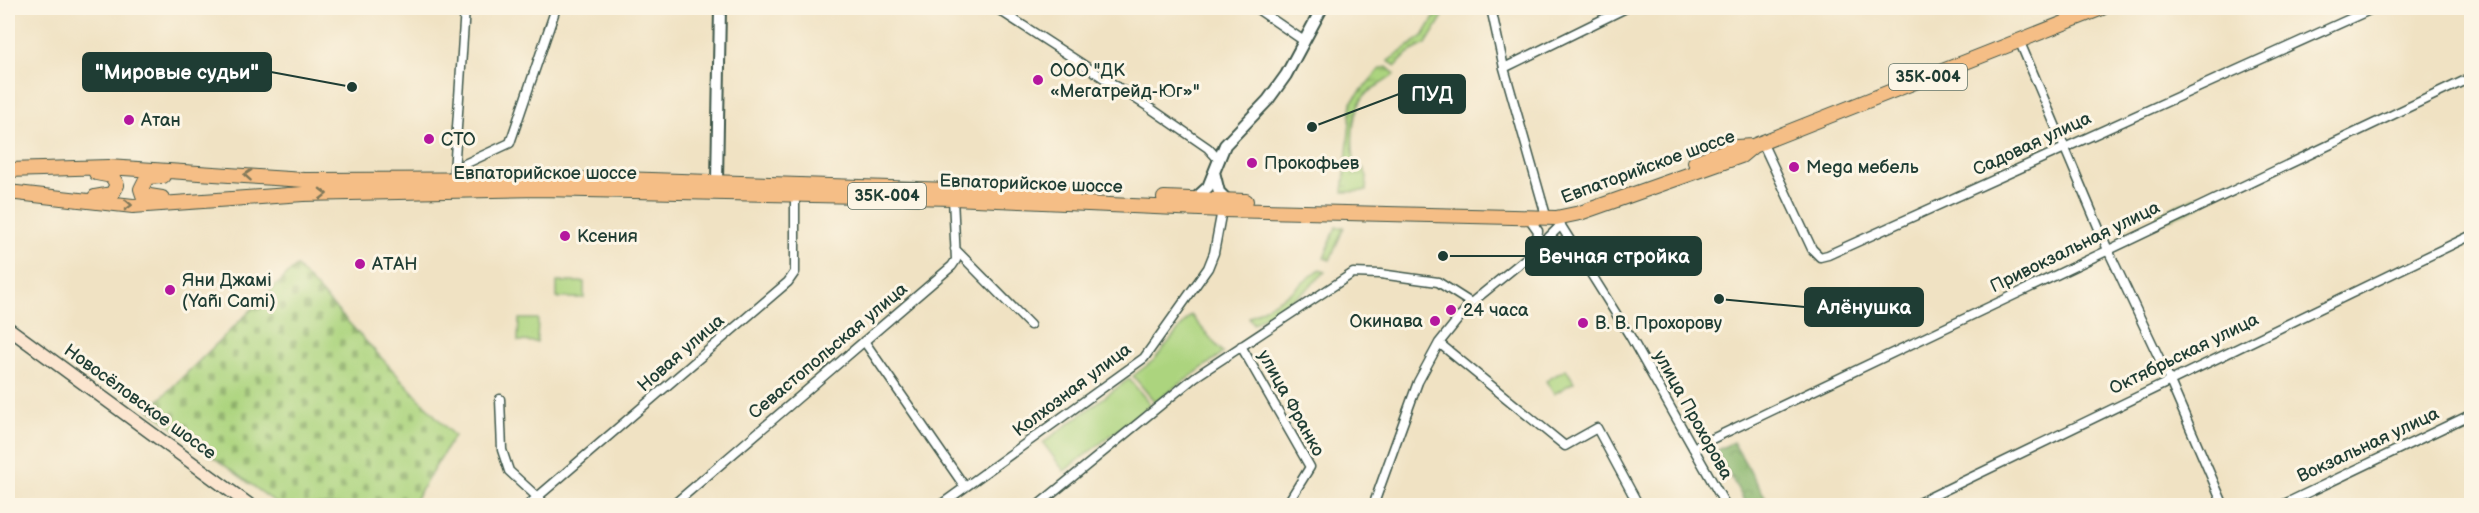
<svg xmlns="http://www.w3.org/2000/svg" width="2479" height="513" font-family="'Balsamiq Sans',sans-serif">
<defs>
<pattern id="forest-crowns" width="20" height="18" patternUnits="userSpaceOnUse" patternTransform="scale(1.5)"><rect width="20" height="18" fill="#89b66d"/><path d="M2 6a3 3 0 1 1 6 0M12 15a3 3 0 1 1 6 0" fill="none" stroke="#6f955a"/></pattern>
<pattern id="wetland-marsh" width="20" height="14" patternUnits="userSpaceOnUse" patternTransform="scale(1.5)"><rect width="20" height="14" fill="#acd47e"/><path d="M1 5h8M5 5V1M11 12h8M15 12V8" fill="none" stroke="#8bad68"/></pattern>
<pattern id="cemetery-stones" width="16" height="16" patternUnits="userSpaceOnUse" patternTransform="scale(1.5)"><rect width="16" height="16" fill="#acd47e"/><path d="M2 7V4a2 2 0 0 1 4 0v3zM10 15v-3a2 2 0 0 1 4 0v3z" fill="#8bad68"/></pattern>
</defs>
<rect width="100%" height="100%" fill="#fcf5e5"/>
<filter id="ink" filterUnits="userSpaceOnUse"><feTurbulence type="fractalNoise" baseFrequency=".0167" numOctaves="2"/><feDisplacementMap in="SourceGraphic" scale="12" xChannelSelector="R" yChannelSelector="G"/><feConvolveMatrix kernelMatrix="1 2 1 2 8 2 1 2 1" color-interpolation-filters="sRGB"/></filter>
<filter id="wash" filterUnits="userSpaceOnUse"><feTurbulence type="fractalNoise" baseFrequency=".008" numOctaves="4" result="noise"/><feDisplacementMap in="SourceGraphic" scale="24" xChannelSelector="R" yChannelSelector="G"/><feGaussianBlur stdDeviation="1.35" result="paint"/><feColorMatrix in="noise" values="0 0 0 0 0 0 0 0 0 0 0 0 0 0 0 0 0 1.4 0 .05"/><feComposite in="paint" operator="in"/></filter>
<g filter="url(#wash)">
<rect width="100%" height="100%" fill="#f0e2c3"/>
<path fill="url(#forest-crowns)" stroke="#547a50" stroke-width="1.5" d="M 1733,442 L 1770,505 L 1747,505 L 1716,451 Z"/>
<path fill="url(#wetland-marsh)" stroke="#668859" stroke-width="1.5" d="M 1440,8 L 1448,8 L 1426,44 L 1410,52 L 1396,66 L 1388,61 L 1423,36 Z
M 1387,67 L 1395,74 C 1386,82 1375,86 1367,93 C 1350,110 1350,149 1357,171 L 1363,168 L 1367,176 L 1366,191 L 1343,192 L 1352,101 L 1380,69 Z
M 1336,227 L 1344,227 L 1330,260 L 1324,258 Z
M 1320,269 L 1325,272 L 1304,292 L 1253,324 L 1249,317 L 1290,293 Z"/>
<path fill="url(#cemetery-stones)" stroke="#668859" stroke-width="1.5" d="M 296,266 L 454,436 L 412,505 L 279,505 L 149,410 Z"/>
<path fill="#acd47e" stroke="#668859" stroke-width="1.5" d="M 2198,196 L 2202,205 L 2160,223 L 2156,215 Z
M 557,282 L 584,282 L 584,298 L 557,298 Z
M 1191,315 L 1223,353 L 1155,402 L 1133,376 L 1154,360 Z
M 519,319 L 538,319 L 537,342 L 518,341 Z
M 1566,369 L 1574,382 L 1554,394 L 1546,381 Z
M 1129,379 L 1151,405 L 1064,471 L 1043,443 Z"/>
</g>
<g filter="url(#ink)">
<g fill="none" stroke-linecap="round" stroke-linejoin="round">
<defs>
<path id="minor" d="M 996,8 L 1153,110 L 1208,148 L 1218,159
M 1256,8 L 1304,41
M 1491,8 L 1504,68 L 1545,212
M 2019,40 L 2108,250 L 2169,379 L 2224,506
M 1504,68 L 1626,8
M 1762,142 L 1812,249 L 1820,257 L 1828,255 L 2374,8
M 454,169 L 510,143 L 556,8
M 454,172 L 465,8
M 1529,218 L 1538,231 L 1536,247
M 1558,221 L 1630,336 L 1726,506
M 955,249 L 1030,325
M 864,341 L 965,487
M 1439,343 L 1565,446 L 1597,428 L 1639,506
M 1241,346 L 1310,467 L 1286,506
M 500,399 L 502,450 L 509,471 L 547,506
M 1693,448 L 2472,77
M 527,506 L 788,282 L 795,272 L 795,194
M 672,506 L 952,266 L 956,260 L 953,198
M 939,506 L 1144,358 L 1208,268 L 1214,253 L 1222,210
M 1037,506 L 1195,377 L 1353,273 L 1380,274 L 1438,282 L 1471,303
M 1373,506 L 1418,382 L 1439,343 L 1471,303 L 1535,251 L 1561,225
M 1912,506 L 2472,235
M 2280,506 L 2472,414"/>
<path id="tertiary" d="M 1214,172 L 1219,192 L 1227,200
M 717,181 L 720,8
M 1196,198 L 1208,187 L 1225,145 L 1268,100 L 1286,75 L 1322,8"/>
<path id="secondary" d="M 8,328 L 251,506"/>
<path id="primary" d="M 1695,162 L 1736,147 L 1753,146
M 8,170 L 108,167 L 304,180 L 621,179 L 1073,194
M 8,192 L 133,206 L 303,194 L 541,189 L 953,198 L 1222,210 L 1556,218 L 1580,213 L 1741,156 L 1753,146 L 2102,8
M 95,197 L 112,194 L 117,185 L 112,176 L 96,173
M 162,198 L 143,195 L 141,189 L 147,177 L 163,176
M 1164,198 L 1246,201"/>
</defs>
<use href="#minor" stroke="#3e5649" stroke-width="11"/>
<use href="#tertiary" stroke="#3e5649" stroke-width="14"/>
<use href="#secondary" stroke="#3e5649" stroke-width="15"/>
<use href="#primary" stroke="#3e5649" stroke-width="16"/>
<use href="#minor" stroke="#fff" stroke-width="8"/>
<use href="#tertiary" stroke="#fff" stroke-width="10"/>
<use href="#secondary" stroke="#fbe5cf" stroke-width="12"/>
<use href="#primary" stroke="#f5be86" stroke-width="14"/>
</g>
<defs><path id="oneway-chevron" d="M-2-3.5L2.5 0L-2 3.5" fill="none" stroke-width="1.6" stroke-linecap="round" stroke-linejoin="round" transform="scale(1.5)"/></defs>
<g stroke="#7f7759">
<use href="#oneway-chevron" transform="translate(248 175) rotate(-176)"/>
<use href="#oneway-chevron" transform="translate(323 194) rotate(-1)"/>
<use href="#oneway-chevron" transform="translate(128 205) rotate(2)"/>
</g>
</g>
<g fill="#b5179e" stroke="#fcf5e5" stroke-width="2">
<circle cx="1038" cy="80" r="6"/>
<circle cx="129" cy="120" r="6"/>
<circle cx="429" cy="139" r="6"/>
<circle cx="1252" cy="163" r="6"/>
<circle cx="1794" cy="167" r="6"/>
<circle cx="565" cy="236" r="6"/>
<circle cx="360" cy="264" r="6"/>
<circle cx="170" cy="290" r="6"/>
<circle cx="1451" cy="310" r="6"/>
<circle cx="1435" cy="321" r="6"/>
<circle cx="1583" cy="323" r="6"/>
</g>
<g text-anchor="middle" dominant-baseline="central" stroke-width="6" stroke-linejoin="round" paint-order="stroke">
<g fill="#fcf5e5" stroke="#617469" stroke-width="1.5">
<rect x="1889" y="64" width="78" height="26" rx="4.5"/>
<rect x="848" y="183" width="78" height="26" rx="4.5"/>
</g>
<g font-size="16" font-weight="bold" fill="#1f3d34">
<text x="1928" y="77">35К-004</text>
<text x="887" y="196">35К-004</text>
</g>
<g font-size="18" fill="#1f3d34" stroke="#fcf5e5" text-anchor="start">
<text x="1050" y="70">ООО "ДК<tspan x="1050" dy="21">«Мегатрейд-Юг»"</tspan></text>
<text x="141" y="120">Атан</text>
<text x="441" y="139">СТО</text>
<text x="1264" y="163">Прокофьев</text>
<text x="1806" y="167">Mega мебель</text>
<text x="577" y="236">Ксения</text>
<text x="372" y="264">АТАН</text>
<text x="182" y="280">Яни Джамі<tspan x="182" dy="21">(Yañı Cami)</tspan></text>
<text x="1463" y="310">24 часа</text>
<text x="1423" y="321" text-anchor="end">Окинава</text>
<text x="1595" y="323">В. В. Прохорову</text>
</g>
<g font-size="18" fill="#1f3d34" stroke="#fcf5e5">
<text transform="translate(2032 144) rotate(-25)">Садовая улица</text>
<text transform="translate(1648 167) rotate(-20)">Евпаторийское шоссе</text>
<text x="545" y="173">Евпаторийское шоссе</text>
<text transform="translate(1031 184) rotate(2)">Евпаторийское шоссе</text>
<text transform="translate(2075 247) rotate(-26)">Привокзальная улица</text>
<text transform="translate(828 351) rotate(-40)">Севастопольская улица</text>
<text transform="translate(681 353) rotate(-41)">Новая улица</text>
<text transform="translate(2184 354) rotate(-26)">Октябрьская улица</text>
<text transform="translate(1072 390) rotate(-37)">Колхозная улица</text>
<text transform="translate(140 402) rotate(36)">Новосёловское шоссе</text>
<text transform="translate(1291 403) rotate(61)">улица Франко</text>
<text transform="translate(1693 415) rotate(61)">улица Прохорова</text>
<text transform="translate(2368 445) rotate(-25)">Вокзальная улица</text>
</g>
</g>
<path fill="none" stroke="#1f3d34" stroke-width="2" d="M352 87L271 72M1312 127L1399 94M1443 256L1526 256M1719 299L1805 307"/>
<g fill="#1f3d34" stroke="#fcf5e5" stroke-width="2">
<circle cx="352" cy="87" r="6"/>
<circle cx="1312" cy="127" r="6"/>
<circle cx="1443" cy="256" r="6"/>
<circle cx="1719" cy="299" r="6"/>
</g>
<g fill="#1f3d34" stroke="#1f3d34" stroke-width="2">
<rect x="83" y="53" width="188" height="38" rx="6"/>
<rect x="1399" y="75" width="66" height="38" rx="6"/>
<rect x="1526" y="237" width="175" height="38" rx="6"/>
<rect x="1805" y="288" width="118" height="38" rx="6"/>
</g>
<g font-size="20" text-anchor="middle" font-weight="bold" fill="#fff">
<text x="177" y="79">"Мировые судьи"</text>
<text x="1432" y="101">ПУД</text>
<text x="1614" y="263">Вечная стройка</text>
<text x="1864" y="314">Алёнушка</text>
</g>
<rect width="2479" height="513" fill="none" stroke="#fcf5e5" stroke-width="30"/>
</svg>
